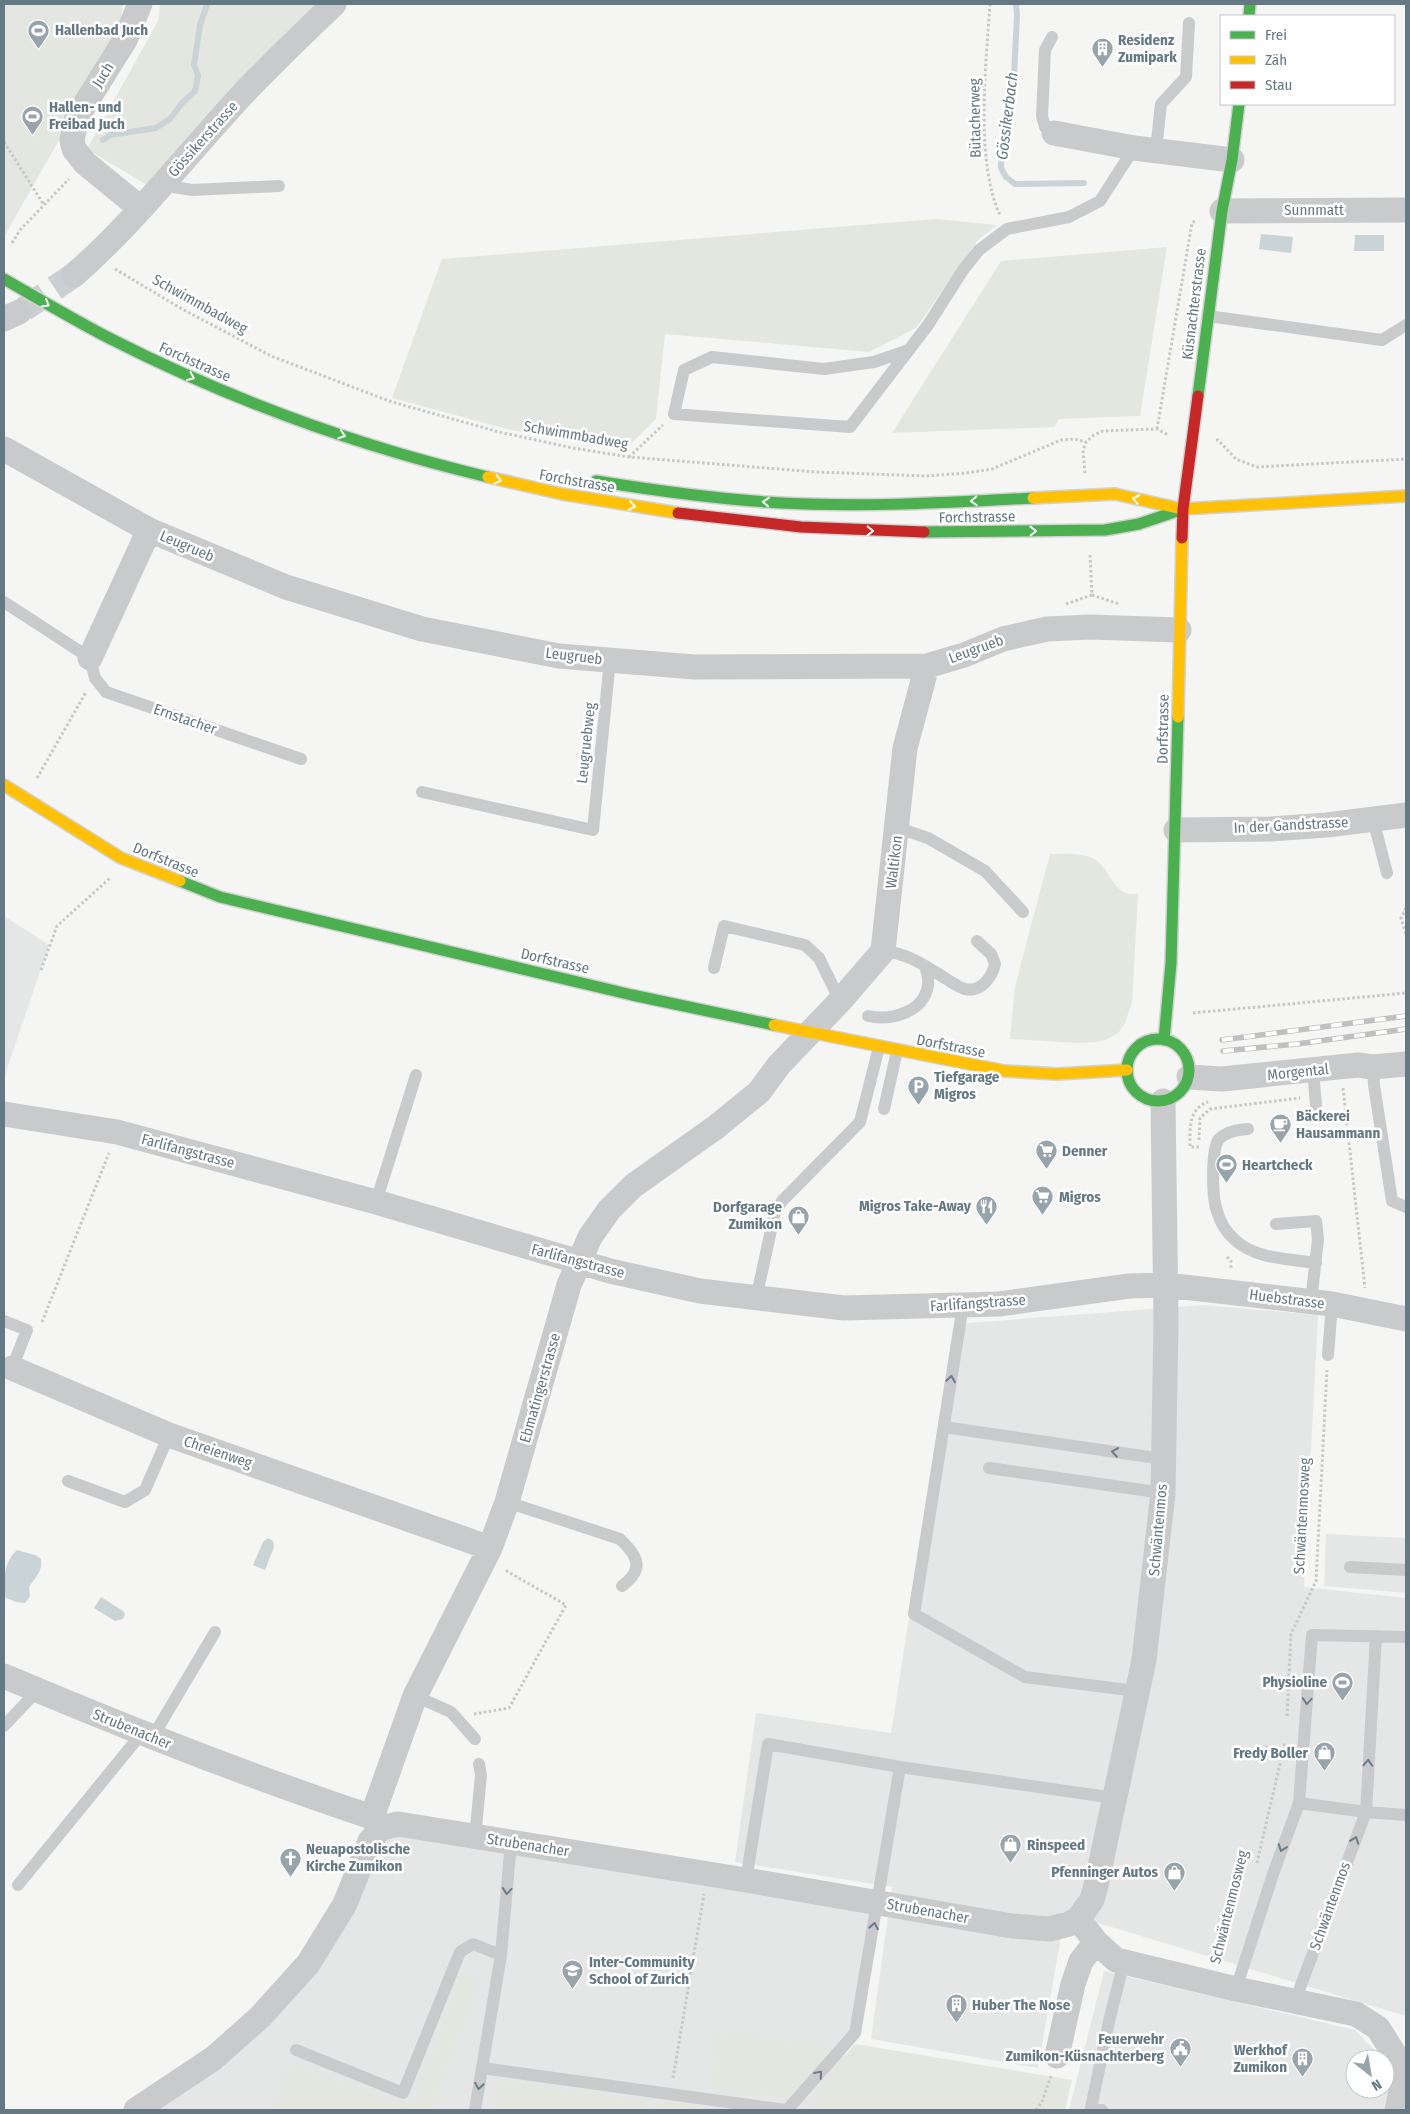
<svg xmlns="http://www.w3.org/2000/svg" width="1410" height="2114" font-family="'Fira Sans Condensed',sans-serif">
<rect width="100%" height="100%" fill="#f5f5f3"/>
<path fill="#e5e6e6" d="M 4,916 L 49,945 L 4,1078 Z
M 1203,1305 L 1318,1315 L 1304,1587 L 1406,1598 L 1406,2016 L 1065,1913 L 1038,2068 L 871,2039 L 892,1887 L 735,1862 L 756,1713 L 891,1733 L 955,1324 Z
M 1326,1534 L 1406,1538 L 1406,1593 L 1324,1586 Z
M 381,1828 L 878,1902 L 855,2033 L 818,2110 L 136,2110 L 260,2017 Z
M 1104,1971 L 1355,2030 L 1378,2054 L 1379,2059 L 1355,2059 L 1355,2089 L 1385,2089 L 1385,2079 L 1389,2093 L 1384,2110 L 1069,2110 Z"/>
<path fill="#e4e7e0" d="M 4,4 L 123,4 L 119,34 L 4,237 Z
M 160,4 L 319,4 L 147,185 L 87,149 L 158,21 Z
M 936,219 L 997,225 L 978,240 L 916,328 L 869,352 L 665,334 L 656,419 L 625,450 L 511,430 L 392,398 L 442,259 Z
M 1167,247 L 1140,416 L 1059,419 L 1054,427 L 892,433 L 1001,261 Z
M 1050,854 C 1064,854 1081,852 1094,859 C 1108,866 1111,887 1126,893 C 1129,895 1134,893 1138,894 L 1132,1002 L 1125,1023 L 1119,1032 L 1108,1039 L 1097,1042 L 1079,1043 L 1010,1039 L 1015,986 Z
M 461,1972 L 478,1979 L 432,2110 L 412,2110 Z
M 718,2033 L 835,2047 L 791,2098 L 710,2088 Z
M 855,2044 L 1072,2080 L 1065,2110 L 811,2110 L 828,2075 Z
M 290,2064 L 411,2107 L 410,2110 L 273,2110 Z
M 498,2079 L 647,2102 L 645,2110 L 493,2110 Z
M 659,2100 L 717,2110 L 657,2110 Z"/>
<path fill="#cad3d5" d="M 1261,234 L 1293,237 L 1291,253 L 1259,249 Z
M 1355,235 L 1384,235 L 1384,251 L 1354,251 Z
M 268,1538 L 273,1541 L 274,1547 L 265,1570 L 253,1565 L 263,1542 Z
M 17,1550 L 35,1555 L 41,1559 C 43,1572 35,1577 29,1587 L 30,1596 L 25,1603 L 16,1602 L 4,1597 C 4,1579 3,1563 17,1550 Z
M 101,1597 L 123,1611 L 125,1614 L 123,1619 L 115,1621 L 94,1608 Z"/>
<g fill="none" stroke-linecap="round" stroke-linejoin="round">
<path stroke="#cad3d5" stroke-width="6" d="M 1016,4 L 1017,15 L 1013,96 L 1003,135 L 1001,168 L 1006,177 L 1015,184 L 1084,183
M 103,140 L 110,135 L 156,128 L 170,119 L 182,103 L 195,91 L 198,75 L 194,65 L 200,25 L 207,4"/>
<path stroke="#cad0d2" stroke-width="25" stroke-dasharray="25 12" stroke-linecap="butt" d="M 24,309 L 74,275"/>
<defs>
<path id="fast" d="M 1249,16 L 1250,4
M 4,279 C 39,299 74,320 109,338 C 229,399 357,446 488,477
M 1198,396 L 1222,211 L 1232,160 L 1239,104
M 596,481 C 652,490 709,498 766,502 C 855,508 944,503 1033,498
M 924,532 L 1105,530 L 1139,524 L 1183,509
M 180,881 L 220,897 L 632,995 L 774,1025
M1127 1070a31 31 0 1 1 62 0a31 31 0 1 1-62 0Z
M 1164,1040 L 1171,963 L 1178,717"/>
<path id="slow" d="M 488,477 L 562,494 L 678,513
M 1033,498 L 1115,494 L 1182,509
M 1183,509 L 1406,496
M 1178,717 L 1182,538
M 4,785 L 121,858 L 180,881
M 774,1025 L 1005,1071 L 1057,1074 L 1127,1070"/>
<path id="jam" d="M 678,513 L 801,527 L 924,532
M 1182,538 L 1183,509 L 1198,396"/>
</defs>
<use href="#fast" stroke="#d1d3d3" stroke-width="14"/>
<use href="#slow" stroke="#d1d3d3" stroke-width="14"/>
<use href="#jam" stroke="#d1d3d3" stroke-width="14"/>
<path stroke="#c6c8c8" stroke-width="3" stroke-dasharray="2.5 2.5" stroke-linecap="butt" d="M 990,4 C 986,63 975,162 1000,215
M 4,142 L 44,205
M 12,243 L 20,230 L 69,179
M 115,269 L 182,309 L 271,356 L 392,402 L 499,432 L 573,448 L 629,457 L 816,472 L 926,476 L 966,473 L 992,469 L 1061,440 L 1075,439 L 1086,442
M 1157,429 L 1192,223 L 1196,220
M 1216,440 L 1218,440 L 1236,459 L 1257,467 L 1406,459
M 629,457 L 663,425
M 1085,473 L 1083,450 L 1086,442 L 1094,435 L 1103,431 L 1157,429 L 1168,435
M 1090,555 L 1092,595 L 1119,604
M 1066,604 L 1092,595
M 37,778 L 86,692
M 1406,908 L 1401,918 L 1406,934
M 41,970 L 57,926 L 110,878
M 1193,1013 L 1406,993
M 1343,1088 L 1365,1288
M 1199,1140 L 1200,1118 L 1210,1109 L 1300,1098
M 1199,1147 L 1190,1147 C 1190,1129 1188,1109 1208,1102
M 1227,1257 L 1231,1261 L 1231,1269
M 42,1322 L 109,1153
M 474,1714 L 509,1708 L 566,1605 L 505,1570
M 1287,1716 L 1291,1634 L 1316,1581 L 1327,1370
M 1265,1747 L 1283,1750
M 1257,1863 L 1285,1742
M 673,2078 L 704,1894
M 1036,2110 L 1042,2102 L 1051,2076"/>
<path stroke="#c9cacb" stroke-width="12" d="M 1052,37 L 1045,50 L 1042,116 L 1045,127 L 1054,133
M 1156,150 L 1161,104 L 1186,77 L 1189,23
M 162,185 L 192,190 L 279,186
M 1208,316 L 1382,340 L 1406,325
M 909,350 L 874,362 L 824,369 L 712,357 L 684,370 L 674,414 L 850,427 L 928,325 L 963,270 L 979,250 L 1007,229 L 1069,217 L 1100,201 L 1134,148
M 4,602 L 90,658 L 95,678 L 106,692 L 301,759
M 422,792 L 593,830 L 610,660
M 1373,819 L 1387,873
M 898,828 L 928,838 L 985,871 L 1023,912
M 883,951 C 908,953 927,967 948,980 C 953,983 959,987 965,989 C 981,993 992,977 995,964 L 991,954 L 977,941
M 714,968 L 724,926 L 805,945 L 819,958 L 840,1001
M 868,1016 C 890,1021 924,1013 928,985 C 929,979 927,972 925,966
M 1373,1067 L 1374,1085 L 1392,1201 L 1406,1207
M 1313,1071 L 1316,1105
M 884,1109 L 897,1051
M 1248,1129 C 1238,1130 1227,1131 1219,1139 C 1211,1149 1212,1198 1217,1211 C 1220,1222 1227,1233 1235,1240 C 1255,1259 1290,1259 1316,1263
M 376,1202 L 416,1075
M 1276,1224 L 1316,1221 L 1318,1239 L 1311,1302
M 756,1299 L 775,1212 L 782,1201 L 860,1122 L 879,1047
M 963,1305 L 914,1614 L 1025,1677 L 1137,1691
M 4,1321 L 27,1330 L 12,1368
M 1328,1355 L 1332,1304
M 944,1427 L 1163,1459
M 989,1468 L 1163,1493
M 68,1481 L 125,1502 L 145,1490 L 169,1435
M 507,1502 L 620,1539 C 638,1556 645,1569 622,1586
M 1350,1567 L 1406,1570
M 415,1696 L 451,1712 L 475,1739
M 4,1726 L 38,1690
M 152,1738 L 215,1632
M 1299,1803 L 1366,1812 L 1406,1815
M 475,1838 L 481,1775 L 479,1764
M 746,1880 L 768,1744 L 900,1767 L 1114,1798
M 18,1885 L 142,1733
M 1236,1989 L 1273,1874 L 1299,1803 L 1312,1635 L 1406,1637
M 1295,2001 L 1366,1812 L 1376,1636
M 296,2050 L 403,2093 L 460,1952 L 473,1944 L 501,1955
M 482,2068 L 785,2110
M 475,2110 L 501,1955 L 511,1842
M 787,2110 L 855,2033 L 900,1767
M 1102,2110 L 1091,2108 L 1110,2017 L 1124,1962"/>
<path stroke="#c9cacb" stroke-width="25" d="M 140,4 L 125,40 L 77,117 L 72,140 L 74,149 L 85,163 L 140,208
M 1054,133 L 1134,148 L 1232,160
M 1222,211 L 1406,210
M 74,275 C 136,221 186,155 242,95 C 272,63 303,34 334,4
M 4,319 L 19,312
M 4,449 L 149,530 L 286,587 L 422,629 L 559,656 L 694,667 L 927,666 L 964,655 L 1003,639 L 1047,629 L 1090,627 L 1179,630
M 90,658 L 149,530
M 1176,830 L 1270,829 L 1327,825 L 1406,815
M 1189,1077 L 1222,1079 L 1358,1065 L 1373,1067 L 1406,1064
M 4,1114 L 117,1132 L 376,1202 L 610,1271 L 700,1291 L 844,1308 L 999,1304 L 1129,1286 L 1166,1285 L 1332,1304 L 1406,1319
M 12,1368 L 169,1435 L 490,1548
M 4,1676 C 125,1727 247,1776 372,1817 L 381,1828
M 372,1817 L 415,1696 L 490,1548 L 507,1502 L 569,1285 L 590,1237 L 609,1210 L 633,1186 L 716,1127 L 759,1092 L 779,1065 L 840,1001 L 883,951 L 905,748 L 927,666
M 381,1828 L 398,1824 L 746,1880 L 1012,1926 L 1049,1929 L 1069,1924 L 1078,1919 L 1092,1900 L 1097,1881 L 1144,1660 L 1163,1493 L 1166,1323 L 1163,1101
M 1078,1919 L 1096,1942 L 1116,1960 L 1236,1989 L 1356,2014 L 1378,2028 L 1395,2055 L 1401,2074 L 1401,2092 L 1397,2110
M 1057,2056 L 1073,1984 L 1081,1961 L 1096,1942
M 136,2110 L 214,2058 L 260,2017 L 308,1964 L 345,1904 L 370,1841 L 381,1828"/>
<use href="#fast" stroke="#4caf50" stroke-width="11"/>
<use href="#slow" stroke="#ffc107" stroke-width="11"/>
<use href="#jam" stroke="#c62828" stroke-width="11"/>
<defs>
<path id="rail" d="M 1222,1040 L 1406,1016
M 1223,1051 L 1297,1044 L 1406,1029"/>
</defs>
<use href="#rail" stroke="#bfc0c1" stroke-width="5.5"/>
<use href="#rail" stroke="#fff" stroke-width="4" stroke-dasharray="11" stroke-linecap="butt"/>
</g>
<defs><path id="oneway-chevron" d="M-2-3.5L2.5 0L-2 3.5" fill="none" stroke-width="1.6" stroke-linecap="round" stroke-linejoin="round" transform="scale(1.25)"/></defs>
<g stroke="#f6fbf6">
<use href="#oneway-chevron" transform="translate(46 304) rotate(30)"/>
<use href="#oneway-chevron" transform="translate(191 377) rotate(24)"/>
<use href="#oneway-chevron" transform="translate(342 435) rotate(18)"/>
<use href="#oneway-chevron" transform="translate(498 480) rotate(13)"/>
<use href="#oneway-chevron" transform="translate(1136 499) rotate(-168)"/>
<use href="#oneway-chevron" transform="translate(974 501) rotate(177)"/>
<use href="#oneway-chevron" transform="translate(766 502) rotate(-176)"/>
<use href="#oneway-chevron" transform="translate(632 506) rotate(10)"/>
<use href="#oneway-chevron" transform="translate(870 531) rotate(1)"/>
<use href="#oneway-chevron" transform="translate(1033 531) rotate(-1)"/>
</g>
<g stroke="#697d88">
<use href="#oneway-chevron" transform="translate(951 1379) rotate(-81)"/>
<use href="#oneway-chevron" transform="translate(1115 1452) rotate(-172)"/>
<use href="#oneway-chevron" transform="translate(1307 1701) rotate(94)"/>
<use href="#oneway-chevron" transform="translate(1368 1763) rotate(-87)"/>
<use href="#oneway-chevron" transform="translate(1355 1840) rotate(-70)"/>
<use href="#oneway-chevron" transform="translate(1282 1848) rotate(110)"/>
<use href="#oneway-chevron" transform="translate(507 1891) rotate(95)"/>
<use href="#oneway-chevron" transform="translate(874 1926) rotate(-80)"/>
<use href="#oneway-chevron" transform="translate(819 2074) rotate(-49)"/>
<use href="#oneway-chevron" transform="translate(479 2086) rotate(99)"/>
</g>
<defs>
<symbol id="stadium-pin" viewBox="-11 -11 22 30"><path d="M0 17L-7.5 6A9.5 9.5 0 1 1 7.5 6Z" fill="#97a4ab" stroke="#fff"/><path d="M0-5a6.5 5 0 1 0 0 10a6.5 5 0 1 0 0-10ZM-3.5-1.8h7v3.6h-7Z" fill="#fff"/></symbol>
<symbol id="building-pin" viewBox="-11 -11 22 30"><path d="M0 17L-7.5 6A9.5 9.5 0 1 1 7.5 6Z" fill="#97a4ab" stroke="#fff"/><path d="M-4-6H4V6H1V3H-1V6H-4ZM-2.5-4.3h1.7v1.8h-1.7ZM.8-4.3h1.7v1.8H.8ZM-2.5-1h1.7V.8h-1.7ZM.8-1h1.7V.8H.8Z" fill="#fff"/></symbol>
<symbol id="parking-pin" viewBox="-11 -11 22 30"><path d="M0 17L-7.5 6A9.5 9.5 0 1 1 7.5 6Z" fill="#97a4ab" stroke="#fff"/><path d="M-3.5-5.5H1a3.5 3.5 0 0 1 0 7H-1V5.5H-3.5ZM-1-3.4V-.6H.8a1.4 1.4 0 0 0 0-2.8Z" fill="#fff"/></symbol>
<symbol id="cafe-pin" viewBox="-11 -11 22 30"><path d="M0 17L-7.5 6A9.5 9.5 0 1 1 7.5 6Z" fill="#97a4ab" stroke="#fff"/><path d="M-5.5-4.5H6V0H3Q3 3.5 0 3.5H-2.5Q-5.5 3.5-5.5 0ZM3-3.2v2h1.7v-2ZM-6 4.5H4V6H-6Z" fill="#fff"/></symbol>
<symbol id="supermarket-pin" viewBox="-11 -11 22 30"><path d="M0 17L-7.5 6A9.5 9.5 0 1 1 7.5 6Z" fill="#97a4ab" stroke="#fff"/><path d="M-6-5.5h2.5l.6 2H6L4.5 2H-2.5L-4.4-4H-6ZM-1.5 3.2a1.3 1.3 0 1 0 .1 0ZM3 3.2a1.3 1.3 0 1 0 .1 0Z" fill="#fff"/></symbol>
<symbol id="restaurant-pin" viewBox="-11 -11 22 30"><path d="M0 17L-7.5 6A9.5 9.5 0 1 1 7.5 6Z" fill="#97a4ab" stroke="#fff"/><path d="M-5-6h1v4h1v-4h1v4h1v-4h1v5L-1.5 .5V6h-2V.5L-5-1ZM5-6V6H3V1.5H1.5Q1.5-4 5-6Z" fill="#fff"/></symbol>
<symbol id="shop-pin" viewBox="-11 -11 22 30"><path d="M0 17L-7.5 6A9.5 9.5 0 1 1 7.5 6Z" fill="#97a4ab" stroke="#fff"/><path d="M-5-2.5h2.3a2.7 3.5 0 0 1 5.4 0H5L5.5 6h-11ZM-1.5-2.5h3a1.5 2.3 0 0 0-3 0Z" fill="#fff"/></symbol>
<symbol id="church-pin" viewBox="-11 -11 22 30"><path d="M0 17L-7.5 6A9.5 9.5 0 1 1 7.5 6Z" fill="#97a4ab" stroke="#fff"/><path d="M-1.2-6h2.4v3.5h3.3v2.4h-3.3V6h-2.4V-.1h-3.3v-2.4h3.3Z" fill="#fff"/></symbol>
<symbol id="school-pin" viewBox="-11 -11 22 30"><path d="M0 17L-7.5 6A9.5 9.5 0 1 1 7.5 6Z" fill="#97a4ab" stroke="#fff"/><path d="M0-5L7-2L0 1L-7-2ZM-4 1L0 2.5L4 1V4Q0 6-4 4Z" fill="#fff"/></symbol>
<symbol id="civic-pin" viewBox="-11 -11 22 30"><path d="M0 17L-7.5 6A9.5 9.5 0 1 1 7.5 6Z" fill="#97a4ab" stroke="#fff"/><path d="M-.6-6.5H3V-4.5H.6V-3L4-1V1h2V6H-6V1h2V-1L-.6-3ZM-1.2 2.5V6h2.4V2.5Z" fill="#fff"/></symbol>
</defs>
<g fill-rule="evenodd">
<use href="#stadium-pin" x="26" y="18" width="25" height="34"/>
<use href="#building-pin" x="1090" y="36" width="25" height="34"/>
<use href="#stadium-pin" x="20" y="104" width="25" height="34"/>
<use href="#parking-pin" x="906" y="1074" width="25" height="34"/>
<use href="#cafe-pin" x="1268" y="1112" width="25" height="34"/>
<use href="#supermarket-pin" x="1034" y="1138" width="25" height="34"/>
<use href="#stadium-pin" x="1214" y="1152" width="25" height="34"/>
<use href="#supermarket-pin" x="1030" y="1184" width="25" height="34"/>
<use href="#restaurant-pin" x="974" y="1194" width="25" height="34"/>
<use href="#shop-pin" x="786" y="1204" width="25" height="34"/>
<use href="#stadium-pin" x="1330" y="1670" width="25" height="34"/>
<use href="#shop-pin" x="1312" y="1740" width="25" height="34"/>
<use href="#shop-pin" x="998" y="1832" width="25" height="34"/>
<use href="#church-pin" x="278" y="1846" width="25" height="34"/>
<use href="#shop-pin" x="1162" y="1860" width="25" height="34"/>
<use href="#school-pin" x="560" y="1958" width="25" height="34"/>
<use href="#building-pin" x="944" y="1992" width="25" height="34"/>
<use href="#civic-pin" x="1168" y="2036" width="25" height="34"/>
<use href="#building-pin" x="1290" y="2046" width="25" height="34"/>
</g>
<g text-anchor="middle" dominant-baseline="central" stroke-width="5" stroke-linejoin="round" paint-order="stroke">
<g font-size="15" font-weight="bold" fill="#647984" stroke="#fff" text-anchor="start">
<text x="55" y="30">Hallenbad Juch</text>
<text x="1118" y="40">Residenz<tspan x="1118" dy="17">Zumipark</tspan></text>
<text x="49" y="107">Hallen- und<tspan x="49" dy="17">Freibad Juch</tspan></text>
<text x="934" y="1077">Tiefgarage<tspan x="934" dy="17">Migros</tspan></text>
<text x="1296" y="1116">Bäckerei<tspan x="1296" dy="17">Hausammann</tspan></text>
<text x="1062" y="1151">Denner</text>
<text x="1242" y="1165">Heartcheck</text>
<text x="1059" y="1197">Migros</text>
<text x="971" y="1206" text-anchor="end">Migros Take-Away</text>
<text x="782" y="1207" text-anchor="end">Dorfgarage<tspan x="782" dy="17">Zumikon</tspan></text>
<text x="1327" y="1682" text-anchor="end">Physioline</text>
<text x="1308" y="1753" text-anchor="end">Fredy Boller</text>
<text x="1027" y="1845">Rinspeed</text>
<text x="306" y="1849">Neuapostolische<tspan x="306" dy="17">Kirche Zumikon</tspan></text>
<text x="1158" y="1872" text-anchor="end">Pfenninger Autos</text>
<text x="589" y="1962">Inter-Community<tspan x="589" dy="17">School of Zurich</tspan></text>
<text x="972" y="2005">Huber The Nose</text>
<text x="1164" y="2039" text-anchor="end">Feuerwehr<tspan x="1164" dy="17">Zumikon-Küsnachterberg</tspan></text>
<text x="1287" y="2050" text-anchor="end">Werkhof<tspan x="1287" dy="17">Zumikon</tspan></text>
</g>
<g font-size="15" fill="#647984" stroke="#fff">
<text transform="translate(103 75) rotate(-58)">Juch</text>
<text transform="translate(975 118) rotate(-91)">Bütacherweg</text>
<text transform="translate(203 139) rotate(-48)">Gössikerstrasse</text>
<text x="1314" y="210">Sunnmatt</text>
<text transform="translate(200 304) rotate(29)">Schwimmbadweg</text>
<text transform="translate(1194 304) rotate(-83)">Küsnachterstrasse</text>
<text transform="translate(195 362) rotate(24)">Forchstrasse</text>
<text transform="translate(576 435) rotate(10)">Schwimmbadweg</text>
<text transform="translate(577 481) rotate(10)">Forchstrasse</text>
<text transform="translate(977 517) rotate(-1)">Forchstrasse</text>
<text transform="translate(187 546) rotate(23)">Leugrueb</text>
<text transform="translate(976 649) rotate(-20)">Leugrueb</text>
<text transform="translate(574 656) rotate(7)">Leugrueb</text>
<text transform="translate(185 719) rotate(19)">Ernstacher</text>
<text transform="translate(1163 729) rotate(-89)">Dorfstrasse</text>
<text transform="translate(586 743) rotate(-84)">Leugruebweg</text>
<text transform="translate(1291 825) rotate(-3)">In der Gandstrasse</text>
<text transform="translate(166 860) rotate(22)">Dorfstrasse</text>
<text transform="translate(894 862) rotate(-83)">Waltikon</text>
<text transform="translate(555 961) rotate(13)">Dorfstrasse</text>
<text transform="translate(951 1046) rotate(11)">Dorfstrasse</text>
<text transform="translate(1298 1072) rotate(-6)">Morgental</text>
<text transform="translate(188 1151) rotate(15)">Farlifangstrasse</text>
<text transform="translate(578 1261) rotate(15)">Farlifangstrasse</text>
<text transform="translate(1287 1299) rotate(7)">Huebstrasse</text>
<text transform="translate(978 1303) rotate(-4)">Farlifangstrasse</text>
<text transform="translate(540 1388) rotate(-74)">Ebmatingerstrasse</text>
<text transform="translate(218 1452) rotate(19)">Chreienweg</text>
<text transform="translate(1302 1516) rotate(-87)">Schwäntenmosweg</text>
<text transform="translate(1158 1530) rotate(-85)">Schwäntenmos</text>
<text transform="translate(132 1729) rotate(22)">Strubenacher</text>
<text transform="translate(528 1845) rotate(9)">Strubenacher</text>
<text transform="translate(1330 1906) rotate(-70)">Schwäntenmos</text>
<text transform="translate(1229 1907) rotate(-76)">Schwäntenmosweg</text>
<text transform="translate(928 1911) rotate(10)">Strubenacher</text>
</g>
<g font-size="16" font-style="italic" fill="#607b81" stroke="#fff">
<text transform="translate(1007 116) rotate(-83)">Gössikerbach</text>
</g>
</g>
<rect width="1410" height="2114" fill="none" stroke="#647984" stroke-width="10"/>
<rect x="1220" y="15" width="175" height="90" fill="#ffffff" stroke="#c1c9ce"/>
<rect x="1230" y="31" width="25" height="8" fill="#4caf50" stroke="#c1c9ce"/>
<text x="1265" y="40" font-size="15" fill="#647984">Frei</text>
<rect x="1230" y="56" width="25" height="8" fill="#ffc107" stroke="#c1c9ce"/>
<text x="1265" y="65" font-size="15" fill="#647984">Zäh</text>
<rect x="1230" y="81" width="25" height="8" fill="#c62828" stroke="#c1c9ce"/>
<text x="1265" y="90" font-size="15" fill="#647984">Stau</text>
<g transform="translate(1370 2074) rotate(149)"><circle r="24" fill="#ffffff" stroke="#c1c9ce"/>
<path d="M0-4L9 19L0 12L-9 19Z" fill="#97a4ab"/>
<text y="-8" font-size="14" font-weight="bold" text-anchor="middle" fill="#647984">N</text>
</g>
</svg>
